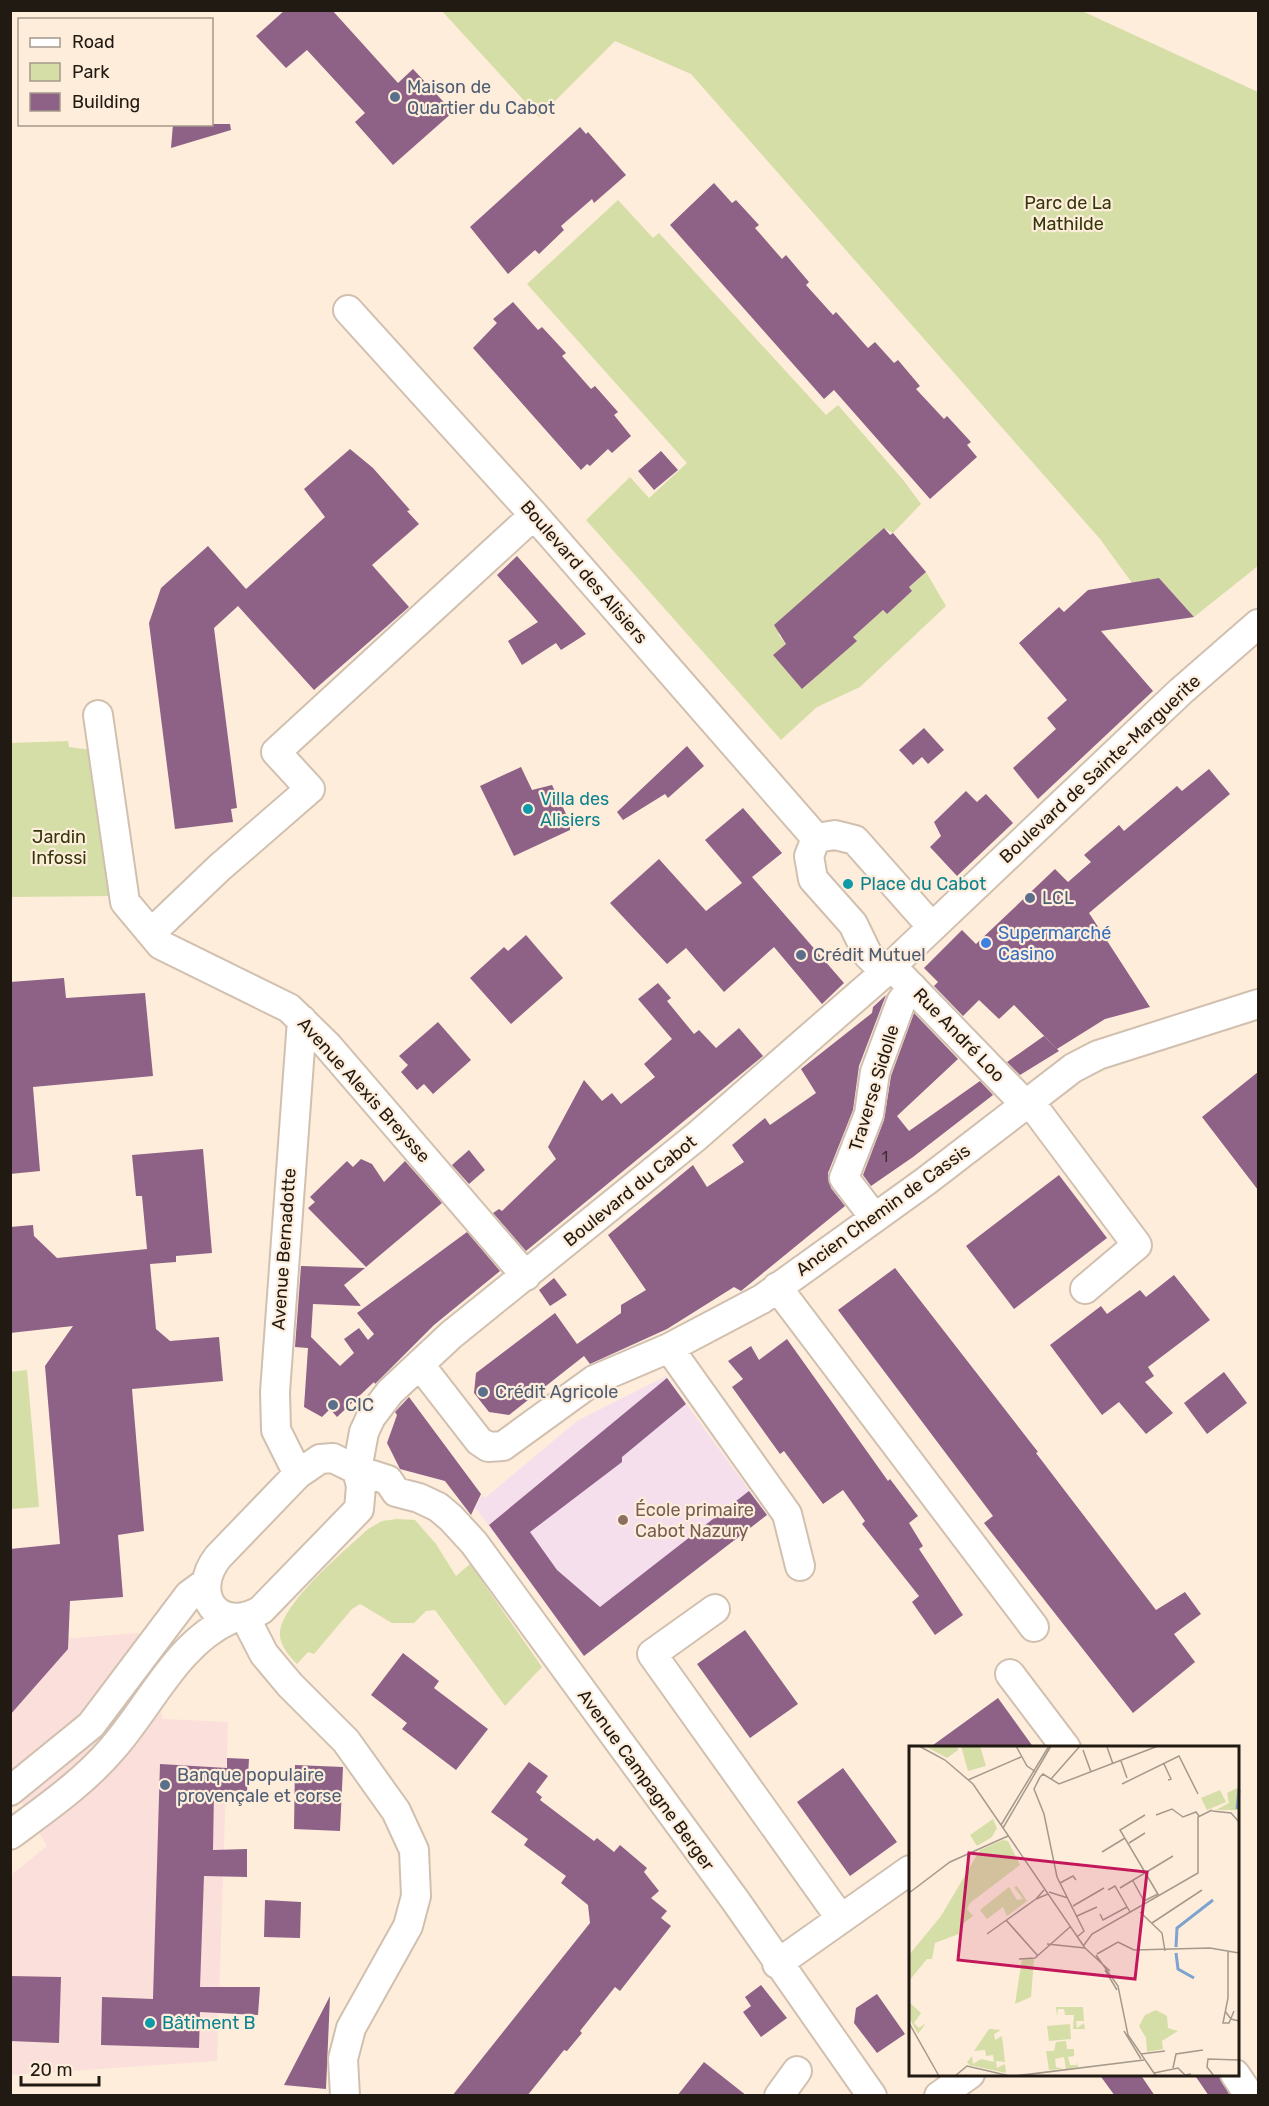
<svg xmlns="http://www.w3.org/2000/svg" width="1269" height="2106" font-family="Rubik,sans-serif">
<rect width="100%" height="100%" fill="#feeddb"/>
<path fill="#fadfda" d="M 138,1633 L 163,1719 L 228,1722 L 217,2061 L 11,2075 L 11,1875 L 47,1846 L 11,1785 L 11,1643 Z"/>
<path fill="#f5dfec" d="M 666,1376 L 767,1515 L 584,1656 L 475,1507 L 482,1495 L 485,1498 L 577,1421 Z"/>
<path fill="#d5dea7" d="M 442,11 L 1082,11 L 1258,92 L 1258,566 L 1194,617 L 1159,578 L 1132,583 L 1100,539 L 691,74 L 615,41 L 539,117 Z
M 618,200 L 653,238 L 659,233 L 826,415 L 838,405 L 904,481 L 921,504 L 893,533 L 884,528 L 781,632 L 778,634 L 786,644 L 773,655 L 803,689 L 817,676 L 814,671 L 856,641 L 853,637 L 883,610 L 887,614 L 912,591 L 909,587 L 926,572 L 946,606 L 860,687 L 817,707 L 781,740 L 586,520 L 630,477 L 649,498 L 687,463 L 527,284 Z
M 68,741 L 69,747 L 91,750 L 115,896 L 11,897 L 10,743 Z
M 27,1370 L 39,1507 L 11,1509 L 11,1372 Z
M 397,1519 L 415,1520 L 436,1544 L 456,1576 L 470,1564 L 542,1667 L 505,1706 L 435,1610 L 426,1611 L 414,1623 L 392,1623 L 360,1604 L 352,1609 L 314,1654 L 308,1652 L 297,1664 C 290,1657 281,1647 280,1636 C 278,1605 346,1550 368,1529 L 382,1521 Z"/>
<path fill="#8e6186" d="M 285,10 L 332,10 L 398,83 L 413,69 L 453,112 L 393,165 L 355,122 L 365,113 L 307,50 L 286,68 L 256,36 Z
M 173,124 L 230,124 L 231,130 L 171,148 Z
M 580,127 L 586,134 L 588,132 L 626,175 L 594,203 L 592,199 L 561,226 L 564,230 L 539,254 L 535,250 L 508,274 L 470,227 Z
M 714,183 L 732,203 L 736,200 L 759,225 L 755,228 L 782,259 L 786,255 L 809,282 L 806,285 L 833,315 L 836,312 L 868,348 L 875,342 L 894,363 L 898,360 L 920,386 L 916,389 L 944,419 L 947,416 L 971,442 L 967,445 L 977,457 L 930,499 L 834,390 L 824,399 L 670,225 Z
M 513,302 L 538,330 L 542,327 L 566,353 L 562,356 L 591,389 L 595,386 L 618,412 L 614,415 L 631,436 L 612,453 L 608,449 L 590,466 L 587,464 L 581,470 L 473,348 L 497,323 L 493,319 Z
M 350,449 L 373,468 L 410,510 L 407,511 L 419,524 L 372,565 L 409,607 L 314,690 L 238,606 L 214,628 L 237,808 L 231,809 L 233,822 L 175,829 L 149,623 L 161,588 L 208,546 L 246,589 L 325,517 L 304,489 Z
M 661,451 L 678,470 L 654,490 L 638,471 Z
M 884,528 L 890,535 L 893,533 L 926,572 L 909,587 L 912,591 L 887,614 L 883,610 L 853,637 L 857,641 L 802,689 L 773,655 L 786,644 L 774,625 Z
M 517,556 L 586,634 L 561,650 L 556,643 L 522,665 L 508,641 L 538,622 L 497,575 Z
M 1159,578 L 1194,617 L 1101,631 L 1153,691 L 1038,799 L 1013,768 L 1056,729 L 1047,718 L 1067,700 L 1019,643 L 1059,607 L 1064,612 L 1088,590 Z
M 924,728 L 944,750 L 928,764 L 922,757 L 913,765 L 899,750 Z
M 687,746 L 704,766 L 668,798 L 665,794 L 623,820 L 617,812 Z
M 521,767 L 532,790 L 552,785 L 570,822 L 570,830 L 514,856 L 480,786 Z
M 1209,769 L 1230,794 L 1089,913 L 1150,1007 L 1105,1019 L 1057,1049 L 1014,1005 L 999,1019 L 979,1000 L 963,1016 L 934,986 L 938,982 L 924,968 L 962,930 L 976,944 L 1055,869 L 1068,882 L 1091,862 L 1084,855 L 1119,825 L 1124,831 L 1177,786 L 1182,791 Z
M 966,791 L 977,802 L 986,794 L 1013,823 L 957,876 L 930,847 L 941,836 L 934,822 Z
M 743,808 L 782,853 L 752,877 L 844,983 L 822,1004 L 774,947 L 724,992 L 686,948 L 667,964 L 610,903 L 659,859 L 706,911 L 742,883 L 705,840 Z
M 526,935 L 563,978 L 511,1024 L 470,978 L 504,947 L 508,951 Z
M 64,978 L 66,998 L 145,993 L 153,1076 L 33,1087 L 40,1171 L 10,1174 L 10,982 Z
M 658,983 L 671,998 L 667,1001 L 694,1034 L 699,1030 L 716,1048 L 739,1028 L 763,1056 L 526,1251 L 493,1213 L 499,1209 L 502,1211 L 556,1159 L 548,1147 L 584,1080 L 602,1101 L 612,1093 L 621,1104 L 655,1077 L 644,1064 L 672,1039 L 638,999 Z
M 886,995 L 859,1066 L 853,1110 L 828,1173 L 831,1188 L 845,1206 L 741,1291 L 734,1287 L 667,1329 L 590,1364 L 584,1356 L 509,1415 L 489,1412 L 474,1393 L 476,1373 L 555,1313 L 577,1344 L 621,1313 L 621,1305 L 646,1290 L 608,1235 L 693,1165 L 707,1187 L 744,1162 L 732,1145 L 765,1118 L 770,1125 L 816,1093 L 801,1069 L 872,1013 L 873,1007 Z
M 914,1013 L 958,1059 L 897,1116 L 909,1131 L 980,1081 L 993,1095 L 913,1157 L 871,1186 L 863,1175 L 884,1120 L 891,1076 Z
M 438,1022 L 471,1060 L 433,1094 L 424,1084 L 417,1090 L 401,1072 L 408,1065 L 399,1056 Z
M 1044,1036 L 1059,1051 L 1020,1075 L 1007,1062 Z
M 1258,1072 L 1258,1190 L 1202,1117 Z
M 203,1149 L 212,1253 L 176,1256 L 176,1262 L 150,1264 L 156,1329 L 170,1341 L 219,1337 L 223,1381 L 132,1389 L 144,1531 L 118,1535 L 123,1597 L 70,1601 L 68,1649 L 10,1715 L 10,1549 L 60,1544 L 45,1366 L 73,1326 L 10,1333 L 10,1227 L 33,1225 L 34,1236 L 57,1258 L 147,1249 L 142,1196 L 136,1196 L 132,1155 Z
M 469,1150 L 485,1170 L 469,1184 L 452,1165 Z
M 361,1159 L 372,1164 L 384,1182 L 405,1161 L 442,1203 L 366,1267 L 308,1208 L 315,1202 L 310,1197 L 347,1161 L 353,1167 Z
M 1059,1175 L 1107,1238 L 1014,1309 L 966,1246 Z
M 467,1232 L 500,1271 L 434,1325 L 375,1384 L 374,1382 L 337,1417 L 330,1409 L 322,1417 L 304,1407 L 308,1348 L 295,1347 L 301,1266 L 365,1268 L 344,1285 L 361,1306 L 313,1304 L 311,1337 L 340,1366 L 354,1353 L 344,1339 L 359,1328 L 368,1340 L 374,1334 L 357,1313 Z
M 895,1268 L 1038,1452 L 1036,1453 L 1156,1610 L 1185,1592 L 1201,1614 L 1174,1634 L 1195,1662 L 1133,1713 L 984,1523 L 993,1516 L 838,1310 Z
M 1174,1275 L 1210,1320 L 1148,1367 L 1154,1376 L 1145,1382 L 1173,1413 L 1146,1434 L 1119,1402 L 1102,1415 L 1050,1345 L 1101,1306 L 1107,1314 L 1140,1290 L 1146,1297 Z
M 554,1278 L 567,1295 L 550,1306 L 539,1290 Z
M 787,1339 L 888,1481 L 890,1479 L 918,1516 L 909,1523 L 923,1546 L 919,1549 L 963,1615 L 935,1635 L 912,1602 L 919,1596 L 862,1524 L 865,1521 L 843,1490 L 823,1504 L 784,1451 L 780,1454 L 732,1387 L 743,1379 L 728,1361 L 751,1346 L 759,1360 Z
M 1224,1372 L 1247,1403 L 1207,1434 L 1184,1403 Z
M 667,1378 L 686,1404 L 622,1457 L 622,1462 L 530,1532 L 557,1570 L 600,1607 L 749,1491 L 767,1515 L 584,1656 L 489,1525 Z
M 409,1397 L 481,1494 L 471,1515 L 445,1481 L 400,1469 L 387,1443 L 397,1415 L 395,1412 Z
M 745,1630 L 798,1704 L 750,1738 L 697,1664 Z
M 403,1653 L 439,1681 L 434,1688 L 488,1729 L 456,1770 L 402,1729 L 407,1723 L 371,1695 Z
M 998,1698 L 1034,1748 L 929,1748 Z
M 227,1758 L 249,1759 L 247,1791 L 214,1790 L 213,1850 L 247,1849 L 247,1877 L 204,1876 L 200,1987 L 260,1987 L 258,2015 L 200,2012 L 199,2048 L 101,2045 L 102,1997 L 153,1999 L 160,1764 L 227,1768 Z
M 529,1762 L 548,1776 L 536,1792 L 542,1797 L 540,1800 L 594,1841 L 597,1838 L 614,1852 L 620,1845 L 647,1868 L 644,1872 L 659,1891 L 651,1898 L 667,1911 L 661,1918 L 671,1926 L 620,1991 L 615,1987 L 580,2031 L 582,2033 L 567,2051 L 564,2050 L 527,2096 L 452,2096 L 590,1923 L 588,1905 L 561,1883 L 566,1876 L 524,1845 L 528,1839 L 491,1812 Z
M 295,1765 L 343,1767 L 340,1831 L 294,1829 Z
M 843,1768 L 897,1842 L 850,1876 L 797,1802 Z
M 265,1900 L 301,1902 L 300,1938 L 264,1937 Z
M 10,1976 L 61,1977 L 59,2043 L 10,2041 Z
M 761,1985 L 787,2018 L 761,2037 L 743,2012 L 751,2006 L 745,1997 Z
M 877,1994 L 905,2034 L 877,2053 L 854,2023 L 856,2008 Z
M 330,1996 L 326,2089 L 284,2085 Z
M 704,2062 L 747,2096 L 677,2096 Z
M 1099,2074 L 1140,2074 L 1155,2096 L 1115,2096 Z
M 1194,2074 L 1219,2074 L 1230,2096 L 1209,2096 Z"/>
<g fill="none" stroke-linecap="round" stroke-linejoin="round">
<defs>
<path id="minor" d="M 348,310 L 534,515 L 816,838
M 98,715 L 125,902 L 161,945 L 289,1008 L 327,1045 L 526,1276
M 151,933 L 219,868 L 310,789 L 276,752 L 534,515
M 885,972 L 868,955 L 853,924 L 813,879 L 809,856 L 816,838 L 835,835 L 855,840 L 932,927
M 900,975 L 1026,1105
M 1030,1102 L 1137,1245 L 1085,1289
M 874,1217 L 844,1178 L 869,1114 L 875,1072 L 901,1002 L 912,987
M 777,1287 L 1034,1627
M 669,1348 L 787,1514 L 800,1566
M 420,1365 L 479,1441 L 488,1447 L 503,1446 L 594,1380 L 669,1348 L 762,1299 L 926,1181 L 1073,1068 L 1098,1055 L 1258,1004
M 298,1474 L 276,1430 L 275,1392 L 302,1020
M 715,1609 L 652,1654 L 841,1919
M 246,1619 L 264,1654 L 290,1685 L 346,1741 L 396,1811 L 414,1850 L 416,1896 L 408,1926 L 351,2028 L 343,2059 L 345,2096
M 1010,1674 L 1066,1748
M 10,1791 L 91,1725 L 189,1595 L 204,1584
M 10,1835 C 45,1809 84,1782 112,1749 C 151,1705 176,1644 231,1619
M 777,1964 L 910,1870
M 1235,2074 L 1250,2096
M 779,2096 L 797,2071
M 872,2096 L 735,1900 L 474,1543 L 451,1518 L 438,1507 L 419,1498 L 396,1492 L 388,1480 L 357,1470 L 333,1458 L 320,1459 L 298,1474 L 218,1557 C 189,1594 218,1635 261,1610 L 359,1509 L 361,1486 L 357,1470 L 364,1432 L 371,1417 L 390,1392 L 451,1335 L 697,1136 L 885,972 L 1180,692 L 1258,624
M 939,2096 L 970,2074"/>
</defs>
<use href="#minor" stroke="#d1c0af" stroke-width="32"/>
<use href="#minor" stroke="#fff" stroke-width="28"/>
</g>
<g fill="#5c6f8a" stroke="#feeddb" stroke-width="2">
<circle cx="395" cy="97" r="6"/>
<circle cx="1030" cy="898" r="6"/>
<circle cx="801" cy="955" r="6"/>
<circle cx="483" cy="1392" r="6"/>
<circle cx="333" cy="1405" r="6"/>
<circle cx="165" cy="1785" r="6"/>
</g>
<g fill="#0f9aa8" stroke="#feeddb" stroke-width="2">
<circle cx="528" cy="809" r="6"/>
<circle cx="848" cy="884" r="6"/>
<circle cx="150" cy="2023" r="6"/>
</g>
<circle fill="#3f7fe0" stroke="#feeddb" stroke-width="2" cx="986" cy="943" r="6"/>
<circle fill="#8d6e63" stroke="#feeddb" stroke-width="2" cx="623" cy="1520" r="6"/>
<g text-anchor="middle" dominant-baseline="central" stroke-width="4.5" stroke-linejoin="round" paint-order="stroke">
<g font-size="15" fill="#3c2c30">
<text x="885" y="1157">1</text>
</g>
<g font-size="18" fill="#4e5e75" stroke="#feeddb" text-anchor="start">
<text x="407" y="87">Maison de<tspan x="407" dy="21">Quartier du Cabot</tspan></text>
<text x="1042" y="898">LCL</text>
<text x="813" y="955">Crédit Mutuel</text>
<text x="495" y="1392">Crédit Agricole</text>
<text x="345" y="1405">CIC</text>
<text x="177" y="1775">Banque populaire<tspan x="177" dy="21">provençale et corse</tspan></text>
</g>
<g font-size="18" fill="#33370a" stroke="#feeddb">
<text x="1068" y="203">Parc de La<tspan x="1068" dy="21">Mathilde</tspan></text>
<text x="59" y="837">Jardin<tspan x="59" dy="21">Infossi</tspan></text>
</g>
<g font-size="18" fill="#201a13" stroke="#feeddb">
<text transform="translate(584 572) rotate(49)">Boulevard des Alisiers</text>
<text transform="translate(1100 769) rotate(-43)">Boulevard de Sainte-Marguerite</text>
<text transform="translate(959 1035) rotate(46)">Rue André Loo</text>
<text transform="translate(874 1088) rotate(-73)">Traverse Sidolle</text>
<text transform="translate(364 1090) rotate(48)">Avenue Alexis Breysse</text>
<text transform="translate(630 1191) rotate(-39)">Boulevard du Cabot</text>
<text transform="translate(883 1210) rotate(-36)">Ancien Chemin de Cassis</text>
<text transform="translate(284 1249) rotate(-86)">Avenue Bernadotte</text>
<text transform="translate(646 1780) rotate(54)">Avenue Campagne Berger</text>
</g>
<g font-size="18" fill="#0d838f" stroke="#feeddb" text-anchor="start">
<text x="540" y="799">Villa des<tspan x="540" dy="21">Alisiers</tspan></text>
<text x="860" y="884">Place du Cabot</text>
<text x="162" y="2023">Bâtiment B</text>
</g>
<g font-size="18" fill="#366cbe" stroke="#feeddb" text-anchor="start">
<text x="998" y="933">Supermarché<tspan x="998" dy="21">Casino</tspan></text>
</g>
<g font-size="18" fill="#785e54" stroke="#feeddb" text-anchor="start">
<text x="635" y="1510">École primaire<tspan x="635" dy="21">Cabot Nazury</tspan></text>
</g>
</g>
<g transform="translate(909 1746)">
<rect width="330" height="330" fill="#feeddb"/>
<path d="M 16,0 L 48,0 L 49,4 L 38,12 ZM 52,0 L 71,0 L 77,20 L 59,25 ZM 330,41 L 330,64 L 307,64 L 320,57 L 318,47 ZM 311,44 L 317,56 L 298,64 L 292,52 ZM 84,73 L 88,82 L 83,91 L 68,100 L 61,89 ZM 94,94 L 99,95 L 111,119 L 61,157 L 58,163 L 64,170 L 51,180 L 50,188 L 26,197 L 23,213 L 18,213 L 0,235 L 0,209 L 32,170 L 71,104 ZM 108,140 L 118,155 L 98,170 L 94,161 L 78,173 L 71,164 L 100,141 L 108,154 L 114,153 L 105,141 ZM 113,213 L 125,213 L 122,251 L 106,258 ZM 0,256 L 12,267 L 5,277 L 10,282 L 17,277 L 9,288 L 0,272 ZM 147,261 L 174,261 L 175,275 L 167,275 L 168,282 L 175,277 L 176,283 L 164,283 L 165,269 L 156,269 L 155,263 L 149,263 L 148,270 ZM 247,264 L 258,270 L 259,282 L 269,285 L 253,295 L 254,303 L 238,306 L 237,292 L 230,280 L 236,269 ZM 161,278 L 162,293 L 140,295 L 138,280 ZM 80,283 L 92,284 L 85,288 L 86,294 L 93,290 L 96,316 L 87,315 L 88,322 L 96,318 L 97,327 L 60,319 L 58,316 L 63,310 L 64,318 L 72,313 L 85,316 L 84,309 L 77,310 L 76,304 L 65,305 ZM 157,295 L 158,303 L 165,303 L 165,310 L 159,311 L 161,319 L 168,319 L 168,315 L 169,321 L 157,323 L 155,311 L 146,313 L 147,321 L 154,323 L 140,324 L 137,305 L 145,305 L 147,296 Z" fill="#d5dea7"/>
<path fill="none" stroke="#7da3cf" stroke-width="3" d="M 328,63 L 330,44M 267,201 L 268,182 L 304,154M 267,207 L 269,223 L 285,232"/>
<path fill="none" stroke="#a5998b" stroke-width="1.5" d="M 10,0 L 36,14 L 64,38 L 176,202 L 201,225M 107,0 L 118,20 L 127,26M 198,1 L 204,18M 174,4 L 182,26M 212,15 L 218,32M 255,18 L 262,33 L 259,34M 131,31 L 125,43 L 135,68 L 148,131 L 175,185 L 168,191M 131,31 L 134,28 L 150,38 L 249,0M 142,33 L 171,0M 59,34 L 112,11M 213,38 L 270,10 L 289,48M 303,65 L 322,67 L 330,76M 236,69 L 211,84 L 250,150M 247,69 L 263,63 L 274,71 L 287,66 L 290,70M 92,79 L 140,0M 94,82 L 142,0M 220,97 L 236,87M 193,106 L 216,92M 224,135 L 235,155 L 249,148M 151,137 L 164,130 L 167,134M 211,142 L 264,110M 135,144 L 127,153 L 139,148M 199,144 L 206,140 L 221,166M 140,146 L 159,152M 0,147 L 41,116 L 99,90M 164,160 L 195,142M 231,166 L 253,187 L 256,205M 191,168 L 194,174 L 218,161M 168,170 L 188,161M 97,174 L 129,210M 243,177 L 293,144M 78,188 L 127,153M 138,198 L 176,202M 175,199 L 183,188 L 289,127 L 289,71 L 303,64M 319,206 L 319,252 L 314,277 L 320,277 L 325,265M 188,208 L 209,196 L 225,204 L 301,202 L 330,207M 187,209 L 209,240 L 219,289 L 247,330M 110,213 L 126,212 L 161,181M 196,224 L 208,244M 316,265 L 322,273 L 330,275M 0,277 L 30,330M 215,285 L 232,313M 232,308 L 256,305M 264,322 L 267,308 L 294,304M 245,327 L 269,322 L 276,329 L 282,328M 46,330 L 58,320 L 101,330M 106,330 L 235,314M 305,330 L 298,321 L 299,313 L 330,314"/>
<path fill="#c2185b" fill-opacity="0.15" stroke="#c2185b" stroke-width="3" d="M 60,107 L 238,126 L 226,233 L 49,214 Z"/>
<rect width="330" height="330" fill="none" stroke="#201a13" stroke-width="3"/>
</g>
<rect width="1269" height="2106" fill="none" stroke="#201a13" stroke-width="24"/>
<rect x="18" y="18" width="195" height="108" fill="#feeddb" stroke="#a5998b" stroke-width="1.5"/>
<rect x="30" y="38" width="30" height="9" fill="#ffffff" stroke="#a5998b" stroke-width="1.5"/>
<text x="72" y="48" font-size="18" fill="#201a13">Road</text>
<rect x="30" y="63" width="30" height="18" fill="#d5dea7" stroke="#a5998b" stroke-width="1.5"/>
<text x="72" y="78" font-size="18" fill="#201a13">Park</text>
<rect x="30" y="93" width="30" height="18" fill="#8e6186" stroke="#a5998b" stroke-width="1.5"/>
<text x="72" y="108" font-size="18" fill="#201a13">Building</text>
<path d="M21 2076v9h78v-9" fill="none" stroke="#201a13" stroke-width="3"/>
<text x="30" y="2076" font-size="18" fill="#201a13" stroke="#feeddb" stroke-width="4.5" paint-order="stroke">20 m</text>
</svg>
